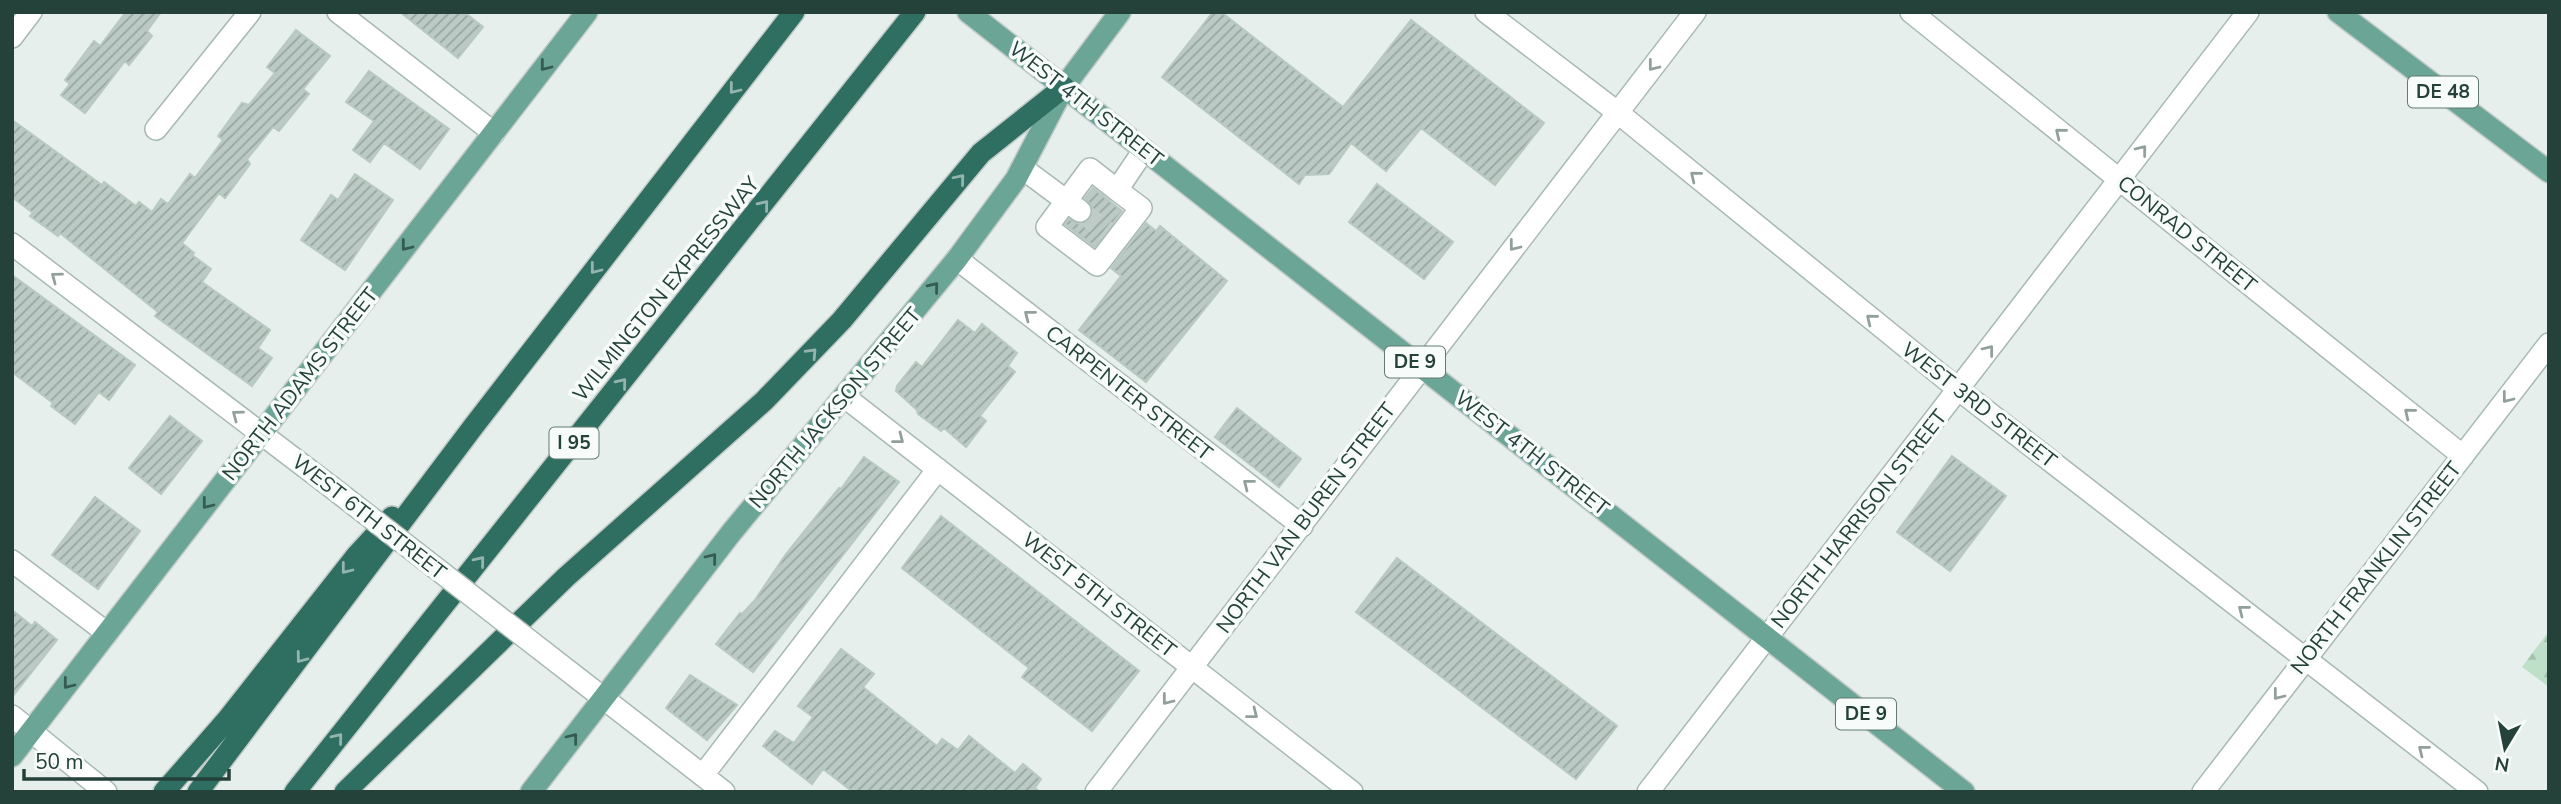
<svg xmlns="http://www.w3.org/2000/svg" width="2561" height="804" font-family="'Nunito Sans',sans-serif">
<defs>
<pattern id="forest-firs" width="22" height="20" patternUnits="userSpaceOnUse" patternTransform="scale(1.75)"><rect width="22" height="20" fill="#bfe0c8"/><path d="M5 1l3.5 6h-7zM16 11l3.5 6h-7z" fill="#a4c1ad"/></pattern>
<pattern id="building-hatch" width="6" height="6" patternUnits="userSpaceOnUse" patternTransform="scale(1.75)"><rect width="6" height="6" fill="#bbcac4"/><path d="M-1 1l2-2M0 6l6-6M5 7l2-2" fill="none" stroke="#98a6a0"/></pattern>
</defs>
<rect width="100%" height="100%" fill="#e6efeb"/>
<path fill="url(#forest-firs)" d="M 2549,631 L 2549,687 L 2522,667 Z"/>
<path fill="url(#building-hatch)" stroke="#b8c9c2" stroke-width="2" d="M 126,12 L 161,12 L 147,31 L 152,36 L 129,65 L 125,61 L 85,113 L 61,95 L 70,84 L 65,80 L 94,41 L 100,46 Z
M 400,12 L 464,12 L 483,27 L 458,58 Z
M 1213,12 L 1221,12 L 1343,107 L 1411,20 L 1544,123 L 1495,185 L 1421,128 L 1386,171 L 1351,143 L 1329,174 L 1305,175 L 1299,184 L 1162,77 Z
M 296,30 L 330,56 L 303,89 L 309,94 L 279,131 L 273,127 L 247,159 L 250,164 L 225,198 L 219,193 L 182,243 L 194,253 L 192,255 L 211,269 L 202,282 L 270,330 L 258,348 L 272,358 L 252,386 L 155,316 L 158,312 L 60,233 L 58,236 L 30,216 L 33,213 L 12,197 L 12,120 L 102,185 L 104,182 L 136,206 L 139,202 L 152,212 L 161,199 L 168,204 L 190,174 L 195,178 L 223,140 L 218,136 L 242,103 L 249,105 L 275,73 L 267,67 Z
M 369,71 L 449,129 L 420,169 L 384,143 L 370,162 L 353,150 L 374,121 L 346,102 Z
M 355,174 L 393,200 L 345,270 L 301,240 L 331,195 L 338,200 Z
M 1377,184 L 1453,242 L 1424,279 L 1349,222 Z
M 1093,188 L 1122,211 L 1095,247 L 1065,224 L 1069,219 L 1079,224 L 1090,219 L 1092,206 L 1085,198 Z
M 1146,223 L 1156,231 L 1160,226 L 1227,281 L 1146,382 L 1079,330 L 1121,276 L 1111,268 Z
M 12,275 L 135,365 L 109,400 L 99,392 L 75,424 L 51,406 L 53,403 L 12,372 Z
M 958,320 L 975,333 L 982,324 L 1017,353 L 1008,366 L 1015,372 L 980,416 L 986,421 L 966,447 L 944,428 L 941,431 L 918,414 L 917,410 L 896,391 L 897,386 L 916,362 L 922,367 Z
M 1237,408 L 1301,459 L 1279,487 L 1215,437 Z
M 170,416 L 202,441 L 161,494 L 129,468 Z
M 1952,456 L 2006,496 L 1950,571 L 1897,532 Z
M 864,457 L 899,482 L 753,672 L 716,644 L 740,613 L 742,614 L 755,600 L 786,554 L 839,488 L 841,489 Z
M 95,497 L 140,531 L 98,589 L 52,555 Z
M 941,516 L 1139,671 L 1092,731 L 1022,677 L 1029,668 L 902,568 Z
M 1397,558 L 1617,726 L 1576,779 L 1356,612 Z
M 12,610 L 32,626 L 35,622 L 57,640 L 12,697 Z
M 841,649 L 874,674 L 863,687 L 937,746 L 942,739 L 958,750 L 969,736 L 1015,773 L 1023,764 L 1041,779 L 1035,788 L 1040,792 L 853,792 L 823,769 L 812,784 L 763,746 L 775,731 L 794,743 L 813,717 L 798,706 Z
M 690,675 L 737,705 L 707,740 L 666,708 Z"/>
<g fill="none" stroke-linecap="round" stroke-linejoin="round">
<path stroke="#bfccc8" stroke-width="21" stroke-dasharray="21 10" stroke-linecap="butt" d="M 1080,211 L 1109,233"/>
<defs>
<path id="minor" d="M 338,12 L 494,133
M 1486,12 L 1617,112 L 1958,389 L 2477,792
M 1911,12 L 2463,456
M 12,37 L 31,12
M 156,129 L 250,12
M 1022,168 L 1080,211
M 1117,190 L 1141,208 L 1097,265 L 1047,227 L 1090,169 L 1117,190 L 1144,150
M 12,244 L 330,486
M 957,259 L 1302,526
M 845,397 L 1352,792
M 12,561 L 107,633
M 580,680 L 724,792
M 12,716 L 106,792
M 703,775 L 938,469
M 1096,792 L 1695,12
M 1648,792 L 2248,12
M 2203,792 L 2549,344"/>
<path id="major" d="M 968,12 L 1964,792
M 2338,12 L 2549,172
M 12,756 L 587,12
M 531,792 L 731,533 L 957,259 L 1016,179 L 1064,87 L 1120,12"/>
<path id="highway" d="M 164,792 L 227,720 L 357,555 L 392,517
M 198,792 L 473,427 L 794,12
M 295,792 L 915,12
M 345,792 L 566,577 L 764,401 L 842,320 L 981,153 L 1064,87"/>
</defs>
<use href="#minor" stroke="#a8b8b2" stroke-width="24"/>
<use href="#major" stroke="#c2cac8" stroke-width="24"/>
<use href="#highway" stroke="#c2cac8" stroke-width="24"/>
<use href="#minor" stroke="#fff" stroke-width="21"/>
<use href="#major" stroke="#6aa596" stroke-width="21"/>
<use href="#highway" stroke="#2f6f62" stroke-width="21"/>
<defs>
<path id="minor-bridge" d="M 330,486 L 580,680"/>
</defs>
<use href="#minor-bridge" stroke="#a8b8b2" stroke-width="24" stroke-linecap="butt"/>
<use href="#minor-bridge" stroke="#fff" stroke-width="21"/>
</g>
<defs><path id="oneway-chevron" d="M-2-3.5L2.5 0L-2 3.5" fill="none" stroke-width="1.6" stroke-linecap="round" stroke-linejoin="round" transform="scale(1.75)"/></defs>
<g stroke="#365b51">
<use href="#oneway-chevron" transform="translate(545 66) rotate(128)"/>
<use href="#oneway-chevron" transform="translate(406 246) rotate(128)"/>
<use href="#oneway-chevron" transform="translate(934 287) rotate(-51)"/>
<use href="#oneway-chevron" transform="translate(207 504) rotate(128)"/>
<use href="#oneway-chevron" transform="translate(712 558) rotate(-52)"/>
<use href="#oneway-chevron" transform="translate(68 684) rotate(128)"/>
<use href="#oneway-chevron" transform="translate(573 738) rotate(-52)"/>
</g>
<g stroke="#92a09c">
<use href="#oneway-chevron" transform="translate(1653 66) rotate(128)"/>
<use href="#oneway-chevron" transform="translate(2060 133) rotate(-141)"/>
<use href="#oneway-chevron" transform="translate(2142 150) rotate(-52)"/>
<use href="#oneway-chevron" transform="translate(1695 176) rotate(-141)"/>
<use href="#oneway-chevron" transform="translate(1514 246) rotate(128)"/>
<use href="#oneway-chevron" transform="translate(56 277) rotate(-143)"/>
<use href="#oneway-chevron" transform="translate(1029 315) rotate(-142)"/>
<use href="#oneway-chevron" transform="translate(1871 319) rotate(-141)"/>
<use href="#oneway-chevron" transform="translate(1989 350) rotate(-52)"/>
<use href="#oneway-chevron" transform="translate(2507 398) rotate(128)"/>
<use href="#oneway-chevron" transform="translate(2409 413) rotate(-141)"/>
<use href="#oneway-chevron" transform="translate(237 415) rotate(-143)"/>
<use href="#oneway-chevron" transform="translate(899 439) rotate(38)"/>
<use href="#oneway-chevron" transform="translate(1248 484) rotate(-142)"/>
<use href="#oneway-chevron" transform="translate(2243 610) rotate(-142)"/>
<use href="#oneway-chevron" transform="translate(2278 695) rotate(128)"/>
<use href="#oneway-chevron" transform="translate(1167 700) rotate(128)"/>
<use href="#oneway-chevron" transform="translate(1253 714) rotate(38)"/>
<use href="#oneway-chevron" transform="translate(2423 750) rotate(-142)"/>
</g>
<g stroke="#93b5ae">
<use href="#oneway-chevron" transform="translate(734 89) rotate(128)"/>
<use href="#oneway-chevron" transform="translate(960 179) rotate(-50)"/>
<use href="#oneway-chevron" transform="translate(764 205) rotate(-51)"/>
<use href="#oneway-chevron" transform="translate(595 269) rotate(128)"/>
<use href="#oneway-chevron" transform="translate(812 353) rotate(-47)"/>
<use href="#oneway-chevron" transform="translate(622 383) rotate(-51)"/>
<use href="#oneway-chevron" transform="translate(480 561) rotate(-51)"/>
<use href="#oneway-chevron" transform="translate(346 569) rotate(128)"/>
<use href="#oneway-chevron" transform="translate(301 658) rotate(127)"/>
<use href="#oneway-chevron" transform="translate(338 738) rotate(-51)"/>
</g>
<g text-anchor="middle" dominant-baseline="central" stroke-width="7" stroke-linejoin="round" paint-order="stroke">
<g fill="#f7fbf9" stroke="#637a73" stroke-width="2">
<rect x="2408" y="76.5" width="70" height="31" rx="5"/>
<rect x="1385" y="346.5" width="60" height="31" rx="5"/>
<rect x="549.5" y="427.5" width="49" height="31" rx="5"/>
<rect x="1836" y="698.5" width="60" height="31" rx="5"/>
</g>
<g font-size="19" font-weight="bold" fill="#24423a">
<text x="2443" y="92">DE 48</text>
<text x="1415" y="362">DE 9</text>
<text x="574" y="443">I 95</text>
<text x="1866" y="714">DE 9</text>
</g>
<g font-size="21" fill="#24423a" stroke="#f7fbf9">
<text transform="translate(1086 104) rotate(38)">WEST 4TH STREET</text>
<text transform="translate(2187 234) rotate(39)">CONRAD STREET</text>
<text transform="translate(666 289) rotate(-51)">WILMINGTON EXPRESSWAY</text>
<text transform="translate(300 384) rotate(-52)">NORTH ADAMS STREET</text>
<text transform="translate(1129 393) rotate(38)">CARPENTER STREET</text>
<text transform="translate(1979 405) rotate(38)">WEST 3RD STREET</text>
<text transform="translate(835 408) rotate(-50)">NORTH JACKSON STREET</text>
<text transform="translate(1532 453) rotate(38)">WEST 4TH STREET</text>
<text transform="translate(369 517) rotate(38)">WEST 6TH STREET</text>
<text transform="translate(1306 518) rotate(-53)">NORTH VAN BUREN STREET</text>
<text transform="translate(1859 519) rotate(-52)">NORTH HARRISON STREET</text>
<text transform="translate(2376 568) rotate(-52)">NORTH FRANKLIN STREET</text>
<text transform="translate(1099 595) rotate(38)">WEST 5TH STREET</text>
</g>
</g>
<rect width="2561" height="804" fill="none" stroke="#24423a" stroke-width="28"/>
<g transform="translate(2505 748) rotate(190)" stroke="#f7fbf9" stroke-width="5" paint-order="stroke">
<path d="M0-5L12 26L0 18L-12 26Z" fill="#24423a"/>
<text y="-10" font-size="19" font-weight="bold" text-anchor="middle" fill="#24423a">N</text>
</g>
<path d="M24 769v10h205v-10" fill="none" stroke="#24423a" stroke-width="3.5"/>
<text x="35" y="769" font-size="21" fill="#24423a" stroke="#f7fbf9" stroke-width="5" paint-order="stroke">50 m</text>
</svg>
